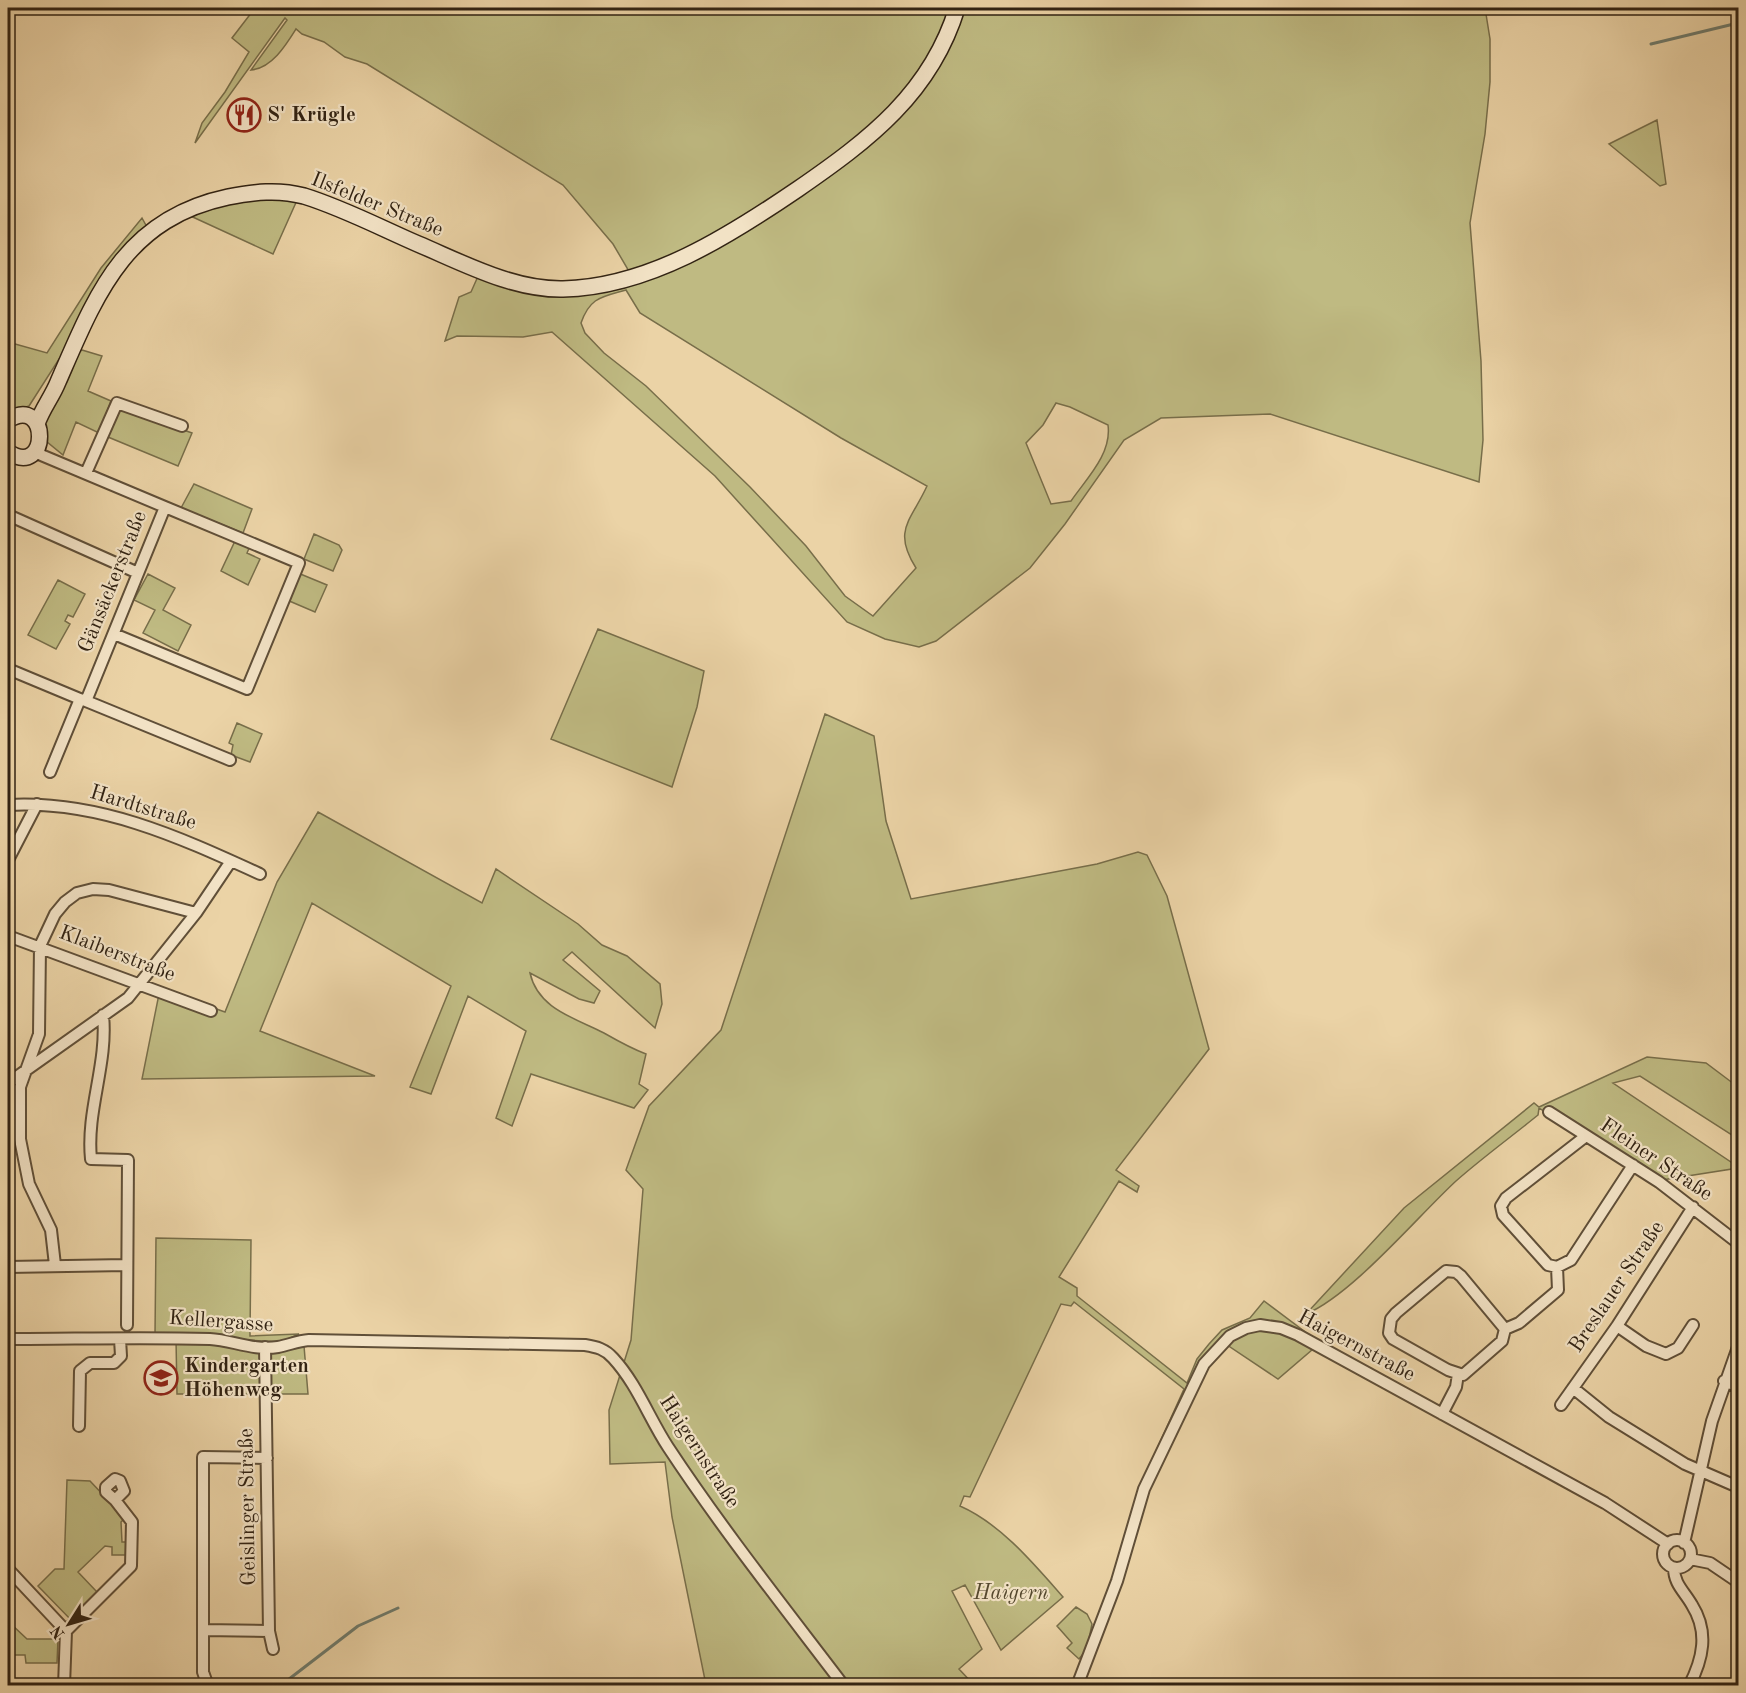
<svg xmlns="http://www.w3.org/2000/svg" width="1746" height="1693" font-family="'Old Standard TT',serif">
<rect width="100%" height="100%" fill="#ebd3a6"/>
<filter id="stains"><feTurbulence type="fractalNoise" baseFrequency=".00333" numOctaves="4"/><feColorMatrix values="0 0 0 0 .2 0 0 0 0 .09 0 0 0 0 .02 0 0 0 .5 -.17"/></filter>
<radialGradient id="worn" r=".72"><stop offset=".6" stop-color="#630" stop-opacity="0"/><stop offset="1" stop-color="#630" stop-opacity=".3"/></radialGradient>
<path fill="#bfba82" stroke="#786e4a" stroke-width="1.5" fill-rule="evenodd" d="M 255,8 L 1485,8 L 1490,39 L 1490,82 L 1485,134 L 1470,223 L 1481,361 L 1483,440 L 1479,482 L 1270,414 L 1161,418 L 1124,440 L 1065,524 L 1030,568 L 936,641 L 919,647 L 885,639 L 847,622 L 715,476 L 552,332 L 523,337 L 457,336 L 445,341 L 459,297 L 471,292 L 479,274 L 560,287 L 630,273 L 613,244 L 563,185 L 367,64 L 345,57 L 324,42 L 302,34 L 296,29 C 286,45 272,68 251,70 L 287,20 L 285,18 L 195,143 L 202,123 L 225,92 L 249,52 L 232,38 ZM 626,290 L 640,313 L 841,438 L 927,486 C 911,521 892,530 916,568 L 873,616 L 845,596 L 806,546 L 750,487 L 646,386 L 604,353 L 585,333 L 581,323 C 590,297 602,297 626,290 ZM 1056,403 L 1070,407 L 1108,425 C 1112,454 1086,479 1071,501 L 1051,504 L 1026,443 L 1043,425 Z
M 1657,120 L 1666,184 L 1660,186 L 1609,144 Z
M 298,198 L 273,254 L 184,213 L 220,200 Z
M 142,218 L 148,229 L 64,360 L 59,359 L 29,406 L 8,413 L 8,342 L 47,353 L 101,268 Z
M 82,350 L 102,356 L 88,391 L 111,401 L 99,433 L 76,422 L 63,455 L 46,441 L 44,421 L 77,353 Z
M 125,409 L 192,433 L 178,466 L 108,437 L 119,411 Z
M 194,484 L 252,509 L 243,533 L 181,508 Z
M 314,534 L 339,545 L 342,550 L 333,571 L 304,559 Z
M 235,541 L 250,546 L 247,553 L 260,559 L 248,585 L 221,571 Z
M 298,573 L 327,585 L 315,612 L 287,600 Z
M 148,574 L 175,588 L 163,610 L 191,625 L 178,651 L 143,633 L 155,610 L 134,600 Z
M 58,580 L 85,594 L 73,617 L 68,615 L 65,621 L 70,624 L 56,649 L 28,635 Z
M 598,629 L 704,671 L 697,707 L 672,787 L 551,739 Z
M 825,714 L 874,736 L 886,821 L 911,899 L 1097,864 L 1138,852 L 1147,855 L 1167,896 L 1209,1049 L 1116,1170 L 1139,1186 L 1137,1192 L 1119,1181 L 1059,1277 L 1077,1288 L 1077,1296 L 1187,1383 L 1197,1359 L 1209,1344 L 1222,1330 L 1250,1318 L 1264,1301 L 1320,1343 L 1278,1379 L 1227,1345 L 1205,1372 L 1161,1454 L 1156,1451 L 1184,1389 L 1074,1302 L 1071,1306 L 1061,1304 L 970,1497 L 964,1496 L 960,1506 C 1001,1524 1034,1564 1063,1597 L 1001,1650 L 965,1585 L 952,1591 L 982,1649 L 959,1669 L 974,1685 L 706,1685 L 672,1517 L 665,1462 L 610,1464 L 609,1410 L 631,1340 L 643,1189 L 626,1170 L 649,1106 L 721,1030 Z
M 237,723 L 262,734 L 250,762 L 231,755 L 233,745 L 229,743 Z
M 318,812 L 482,903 L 496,869 L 578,924 L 602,945 L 627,956 L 660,984 L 662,1004 L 655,1028 L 572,952 L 563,960 L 600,991 L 594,1003 L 579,999 L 530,973 C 538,1009 575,1018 604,1033 C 618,1041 630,1048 646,1054 L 639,1084 L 648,1090 L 634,1108 L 531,1074 L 512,1126 L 496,1118 L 526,1031 L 468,996 L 431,1094 L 410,1087 L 451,986 L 312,903 L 260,1031 L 375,1076 L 142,1079 L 160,989 L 225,1012 L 277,882 Z
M 1647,1057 L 1706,1063 L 1738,1087 L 1738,1139 L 1640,1076 L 1613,1083 L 1734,1164 L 1738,1164 L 1738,1168 L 1662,1180 L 1632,1170 L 1539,1108 L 1538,1115 C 1511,1137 1482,1158 1456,1181 C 1417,1217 1352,1295 1306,1314 L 1404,1208 L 1534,1103 L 1539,1107 Z
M 156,1238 L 251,1240 L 250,1336 L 299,1334 L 282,1342 L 155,1335 Z
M 176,1339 L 304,1346 L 308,1394 L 177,1394 Z
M 67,1480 L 90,1481 L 125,1518 L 121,1522 L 122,1542 L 128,1542 L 128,1555 L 112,1555 L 112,1547 L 105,1546 L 78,1572 L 97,1592 L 72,1621 L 38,1586 L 55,1569 L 64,1569 Z
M 1076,1607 L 1087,1614 L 1092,1624 L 1087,1649 L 1079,1659 L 1067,1648 L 1072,1643 L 1057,1626 Z
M 8,1624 L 12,1625 L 27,1639 L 58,1639 L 57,1663 L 26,1663 L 25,1655 L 8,1655 Z"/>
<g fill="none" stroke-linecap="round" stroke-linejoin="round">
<path stroke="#6f7c6e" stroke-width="3" d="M 1651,44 L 1738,23
M 280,1686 L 358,1626 L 398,1608"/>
<defs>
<path id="street" d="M 34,452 L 165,507 L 86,701 L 230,760
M 86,473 L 117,403 L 182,426
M 8,515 L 138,573
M 114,634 L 247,689 L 299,563 L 165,507
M 8,669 L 80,699
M 50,772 L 80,699 L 86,701
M 8,805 C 99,800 179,837 260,874
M 8,860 L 37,804
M 8,936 L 211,1011
M 103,1015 C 108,1064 86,1110 91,1159 L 128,1160 L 127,1325
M 8,1083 L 128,998 L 196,913 L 231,861
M 1549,1112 L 1659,1182 L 1738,1243
M 1586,1136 L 1506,1198 L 1501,1206 L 1503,1215 L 1548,1265 L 1557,1267 L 1571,1260 L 1633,1165
M 55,1265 L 51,1230 L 29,1184 L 20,1139 L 20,1087 L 39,1034 L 40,946 L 55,914 L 65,902 L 77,893 L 93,889 L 109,890 L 196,913
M 8,1267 L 126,1265
M 1446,1271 L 1456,1272 L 1461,1276 L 1505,1329 L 1502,1341 L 1463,1375 L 1448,1370 L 1393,1339 L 1389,1333 L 1391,1319 L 1396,1313 Z
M 1617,1326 L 1646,1346 L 1666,1354 L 1678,1348 L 1693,1325
M 1505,1329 L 1519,1323 L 1558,1290 L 1557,1267
M 8,1339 C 75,1339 142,1337 210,1339 C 232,1340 253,1351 278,1347 C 289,1345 297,1341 309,1340 L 585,1345 C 597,1347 605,1349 613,1358 C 637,1384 649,1418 668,1447 C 722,1529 784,1607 844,1686
M 265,1347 L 269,1631 L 273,1649
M 1724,1381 L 1738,1387
M 1573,1388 L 1609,1417 L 1685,1464 L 1738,1487
M 1561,1405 L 1617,1326 L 1693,1207
M 1442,1414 L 1456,1387 L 1458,1374
M 79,1426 L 80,1371 L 90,1363 L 114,1363 L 121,1356 L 120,1339
M1663 1554a14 14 0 1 1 28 0a14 14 0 1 1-28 0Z
M 1684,1543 L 1712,1421 L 1738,1347
M 1690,1559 L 1710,1563 L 1738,1582
M 1674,1568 C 1674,1584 1684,1591 1692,1605 C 1709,1632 1703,1659 1689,1686
M 8,1569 L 66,1631 L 64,1686
M 203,1630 L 269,1631
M 66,1631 L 131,1566 L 132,1522 L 115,1500 L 124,1491 L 120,1481 L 115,1479 L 106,1487 L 106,1492 L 115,1500
M 133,1685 L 133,1686
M 208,1686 L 203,1672 L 203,1457 L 267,1458
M 1077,1686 L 1117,1581 L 1144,1489 L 1204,1364 L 1230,1336 L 1246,1328 L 1260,1325 L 1281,1328 L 1298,1335 L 1605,1503 L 1668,1544"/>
<path id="secondary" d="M 8,420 C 50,394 50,479 8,452
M 37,424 C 42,409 52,397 58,382 C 96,295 124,219 228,197 C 254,192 278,189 304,196 C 343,208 381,228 418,244 C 463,263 513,290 563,289 C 649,287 729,236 798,189 C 869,140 931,93 957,8"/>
</defs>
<use href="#street" stroke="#604f38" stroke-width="14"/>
<use href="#secondary" stroke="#322313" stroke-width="18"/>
<use href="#street" stroke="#f2e2c5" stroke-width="10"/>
<use href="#secondary" stroke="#f2e2c5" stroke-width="15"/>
</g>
<defs>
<symbol id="restaurant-ring" viewBox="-11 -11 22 22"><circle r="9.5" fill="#f2e2c5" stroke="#8f2418" stroke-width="1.5"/><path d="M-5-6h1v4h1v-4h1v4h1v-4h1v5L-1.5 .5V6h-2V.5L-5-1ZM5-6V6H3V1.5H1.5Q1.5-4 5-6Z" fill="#8f2418"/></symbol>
<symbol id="school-ring" viewBox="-11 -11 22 22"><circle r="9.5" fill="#f2e2c5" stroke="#8f2418" stroke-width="1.5"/><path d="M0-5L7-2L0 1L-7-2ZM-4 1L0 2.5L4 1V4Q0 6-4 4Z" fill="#8f2418"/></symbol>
</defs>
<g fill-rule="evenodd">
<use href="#restaurant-ring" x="225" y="96" width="38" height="38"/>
<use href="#school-ring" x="142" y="1359" width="38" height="38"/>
</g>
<g text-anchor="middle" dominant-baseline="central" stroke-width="4.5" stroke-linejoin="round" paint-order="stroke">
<g font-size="21" font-weight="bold" fill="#322313" stroke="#f2e2c5" text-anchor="start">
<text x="267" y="115">S' Krügle</text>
<text x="184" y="1366">Kindergarten<tspan x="184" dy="24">Höhenweg</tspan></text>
</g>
<g font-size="21" fill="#322313" stroke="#f2e2c5">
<text transform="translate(377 205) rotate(22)">Ilsfelder Straße</text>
<text transform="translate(113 582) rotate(-68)">Gänsäckerstraße</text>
<text transform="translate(143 808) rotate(17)">Hardtstraße</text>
<text transform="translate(117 954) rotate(21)">Klaiberstraße</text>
<text transform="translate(1656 1160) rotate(34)">Fleiner Straße</text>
<text transform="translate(1617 1287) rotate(-56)">Breslauer Straße</text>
<text transform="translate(221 1322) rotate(4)">Kellergasse</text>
<text transform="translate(1356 1346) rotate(28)">Haigernstraße</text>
<text transform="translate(699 1452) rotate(57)">Haigernstraße</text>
<text transform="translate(248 1507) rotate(-91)">Geislinger Straße</text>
</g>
<g font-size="21" font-style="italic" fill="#55492f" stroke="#f2e2c5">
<text x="1011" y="1593">Haigern</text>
</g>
</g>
<rect width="1746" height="1693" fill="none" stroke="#ebd3a6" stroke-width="30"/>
<rect x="9" y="9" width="1728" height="1675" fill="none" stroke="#322313" stroke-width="3"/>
<rect x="15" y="15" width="1716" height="1663" fill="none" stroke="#322313" stroke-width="1.5"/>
<g transform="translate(69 1624) rotate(233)" stroke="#f2e2c5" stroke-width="4.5" paint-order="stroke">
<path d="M0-4.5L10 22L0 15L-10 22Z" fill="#322313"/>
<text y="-9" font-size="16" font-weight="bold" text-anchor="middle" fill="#322313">N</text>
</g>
<rect width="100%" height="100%" filter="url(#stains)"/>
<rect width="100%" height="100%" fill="url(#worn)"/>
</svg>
